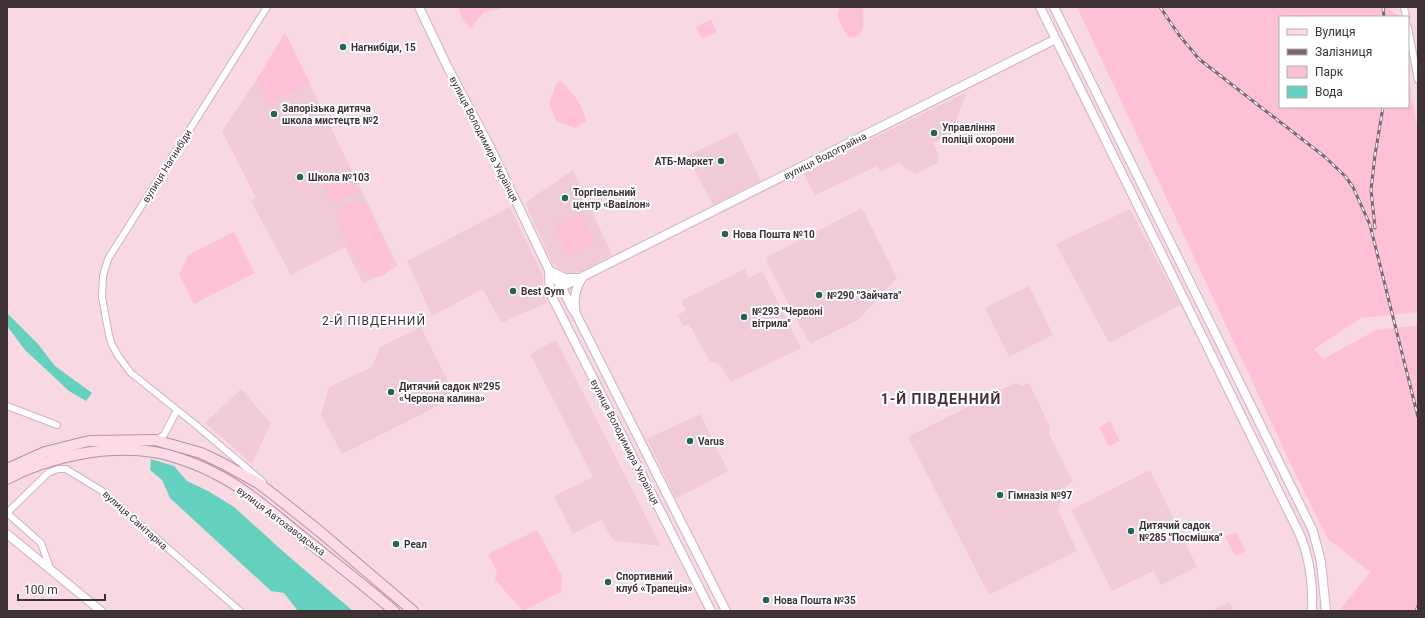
<svg xmlns="http://www.w3.org/2000/svg" width="1425" height="618" font-family="Roboto,sans-serif">
<rect width="100%" height="100%" fill="#f8d9e2"/>
<path fill="#f0cad4" d="M 285,33 L 398,266 L 363,284 L 345,247 L 291,275 L 251,201 L 256,198 L 222,131 L 257,79 Z
M 967,92 L 951,134 L 933,143 L 938,153 L 939,162 L 915,174 L 899,163 L 880,171 L 877,166 L 815,195 L 803,173 Z
M 737,132 L 761,181 L 713,205 L 687,156 Z
M 573,170 L 612,255 L 580,272 L 568,273 L 558,268 L 552,262 L 525,203 Z
M 510,207 L 543,276 L 542,291 L 547,303 L 501,323 L 483,289 L 432,316 L 407,261 Z
M 862,208 L 897,278 L 858,320 L 810,344 L 768,265 L 767,257 Z
M 1130,209 L 1180,305 L 1109,343 L 1056,244 Z
M 745,269 L 749,278 L 762,271 L 801,348 L 731,382 L 720,365 L 710,361 L 689,324 L 683,326 L 678,315 L 686,310 L 681,301 Z
M 1029,286 L 1053,335 L 1009,357 L 985,308 Z
M 421,327 L 456,397 L 342,454 L 321,415 L 329,387 L 372,367 L 380,347 Z
M 556,340 L 661,546 L 614,541 L 601,520 L 573,534 L 554,496 L 593,477 L 530,354 Z
M 1015,383 L 1022,386 L 1029,383 L 1050,427 L 1049,434 L 1073,482 L 1066,486 L 1058,510 L 1077,551 L 989,595 L 908,437 L 974,404 L 974,399 L 987,392 L 991,394 Z
M 241,389 L 271,423 L 252,464 L 205,423 Z
M 700,414 L 728,471 L 676,499 L 647,439 Z
M 1150,470 L 1197,567 L 1161,585 L 1153,571 L 1112,591 L 1071,510 Z
M 1229,602 L 1234,611 L 1211,611 Z"/>
<path fill="#fec1d3" d="M 458,7 L 503,7 L 503,8 L 484,12 L 470,29 L 462,19 Z
M 840,7 L 864,7 C 860,20 868,23 859,36 L 849,38 L 843,29 L 837,15 Z
M 1077,7 L 1387,7 L 1397,15 L 1398,17 L 1280,17 L 1280,107 L 1408,107 L 1408,75 L 1418,131 L 1418,312 L 1361,318 L 1314,349 L 1323,359 L 1376,330 L 1418,325 L 1418,611 L 1339,611 L 1370,572 L 1328,539 L 1296,475 Z
M 711,19 L 717,32 L 702,39 L 696,27 Z
M 285,33 L 310,83 L 269,103 L 257,79 Z
M 560,80 C 573,93 582,103 586,121 L 575,128 L 557,122 L 549,104 L 556,84 Z
M 346,169 L 357,191 L 333,203 L 322,182 Z
M 352,202 L 356,202 L 366,205 L 369,210 L 392,259 L 388,272 L 383,276 L 378,277 L 370,276 L 362,269 L 336,219 C 337,209 343,206 352,202 Z
M 581,213 L 595,243 L 568,255 L 555,226 Z
M 234,232 L 255,273 L 194,304 L 179,275 L 188,255 Z
M 1110,421 L 1120,441 L 1109,447 L 1099,427 Z
M 537,530 L 562,575 L 561,592 L 523,611 L 495,580 L 497,572 L 488,554 Z
M 1236,532 L 1246,551 L 1235,556 L 1225,537 Z"/>
<path fill="#64d1bf" d="M 7,313 L 38,344 L 55,366 L 92,393 L 86,401 L 69,391 L 25,350 L 7,326 Z
M 151,459 L 174,466 L 187,481 L 208,491 L 234,507 L 286,554 L 353,611 L 298,611 L 284,593 L 271,591 L 170,498 L 162,480 L 150,470 Z"/>
<g fill="none" stroke-linecap="round" stroke-linejoin="round">
<defs>
<path id="minor" d="M 1404,7 L 1406,17
M 1408,27 L 1418,80
M 7,406 L 57,425
M 155,440 L 164,435 L 177,410
M 263,482 L 196,425 L 131,373 L 119,357 L 112,345 L 109,335 L 102,297 L 103,276 L 108,259 L 267,7
M 7,513 L 48,473 L 58,469 L 66,469 L 102,491 L 240,611
M 7,513 L 41,543 L 51,571"/>
<path id="tertiary" d="M 419,7 L 448,68 L 489,145 L 548,268 L 562,288 L 573,310
M 1040,7 L 1300,535 C 1310,559 1313,585 1312,611
M 1054,7 L 1313,531 L 1321,562 L 1326,611
M 549,271 L 550,293 L 711,611
M 552,272 L 565,278 L 579,278
M 582,278 C 575,289 573,301 576,314 L 726,611
M 550,293 L 1056,39
M 7,534 L 101,611"/>
<path id="primary" d="M 7,469 L 45,452 L 89,441 L 155,440 L 201,453 L 222,463 L 258,483 L 274,495 L 318,530 L 413,611
M 7,479 C 49,456 106,445 154,452 C 172,455 197,464 214,473 C 247,489 275,515 304,538 C 334,562 365,586 394,611"/>
</defs>
<use href="#minor" stroke="#d0b2ba" stroke-width="8"/>
<use href="#tertiary" stroke="#d0b2ba" stroke-width="10"/>
<use href="#primary" stroke="#ba909c" stroke-width="12"/>
<use href="#minor" stroke="#fff" stroke-width="6"/>
<use href="#tertiary" stroke="#fff" stroke-width="8"/>
<use href="#primary" stroke="#fddbe5" stroke-width="10"/>
<defs>
<path id="rail" d="M 1160,7 L 1179,35 L 1199,59 L 1325,157 L 1345,176 L 1353,187 L 1370,225 L 1418,417
M 1383,7 L 1384,17
M 1375,228 L 1371,190 L 1375,155 L 1383,107
M 1416,611 L 1418,606"/>
</defs>
<use href="#rail" stroke="#7b696e" stroke-width="3"/>
<use href="#rail" stroke="#fff" stroke-width="1.5" stroke-dasharray="4.5" stroke-linecap="butt"/>
</g>
<g fill="#1e665c" stroke="#fff" stroke-width="1.5">
<circle cx="343" cy="47" r="4"/>
<circle cx="274" cy="114" r="4"/>
<circle cx="934" cy="133" r="4"/>
<circle cx="721" cy="161" r="4"/>
<circle cx="300" cy="177" r="4"/>
<circle cx="565" cy="198" r="4"/>
<circle cx="725" cy="234" r="4"/>
<circle cx="513" cy="291" r="4"/>
<circle cx="819" cy="295" r="4"/>
<circle cx="744" cy="317" r="4"/>
<circle cx="391" cy="392" r="4"/>
<circle cx="690" cy="441" r="4"/>
<circle cx="1000" cy="495" r="4"/>
<circle cx="1131" cy="531" r="4"/>
<circle cx="396" cy="544" r="4"/>
<circle cx="608" cy="582" r="4"/>
<circle cx="766" cy="600" r="4"/>
</g>
<g text-anchor="middle" dominant-baseline="central" stroke-width="4" stroke-linejoin="round" paint-order="stroke">
<g font-size="10" font-weight="bold" fill="#3e3235" stroke="#fff" text-anchor="start">
<text x="351" y="47">Нагнибіди, 15</text>
<text x="282" y="108">Запорізька дитяча<tspan x="282" dy="12">школа мистецтв №2</tspan></text>
<text x="942" y="127">Управлiння<tspan x="942" dy="12">полiцii охорони</tspan></text>
<text x="713" y="161" text-anchor="end">АТБ-Маркет</text>
<text x="308" y="177">Школа №103</text>
<text x="573" y="192">Торгівельний<tspan x="573" dy="12">центр «Вавілон»</tspan></text>
<text x="733" y="234">Нова Пошта №10</text>
<text x="521" y="291">Best Gym</text>
<text x="827" y="295">№290 "Зайчата"</text>
<text x="752" y="311">№293 "Червоні<tspan x="752" dy="12">вітрила"</tspan></text>
<text x="399" y="386">Дитячий садок №295<tspan x="399" dy="12">«Червона калина»</tspan></text>
<text x="698" y="441">Varus</text>
<text x="1008" y="495">Гімназія №97</text>
<text x="1139" y="525">Дитячий садок<tspan x="1139" dy="12">№285 "Посмішка"</tspan></text>
<text x="404" y="544">Реал</text>
<text x="616" y="576">Спортивний<tspan x="616" dy="12">клуб «Трапеція»</tspan></text>
<text x="774" y="600">Нова Пошта №35</text>
</g>
<g font-size="10" fill="#3e3235" stroke="#fff">
<text transform="translate(484 139) rotate(63)">вулиця Володимира Українця</text>
<text transform="translate(825 156) rotate(-27)">вулиця Водограйна</text>
<text transform="translate(167 166) rotate(-58)">вулиця Нагнибіди</text>
<text transform="translate(625 442) rotate(63)">вулиця Володимира Українця</text>
<text transform="translate(135 520) rotate(42)">вулиця Санітарна</text>
<text transform="translate(281 521) rotate(37)">вулиця Автозаводська</text>
</g>
<g font-size="12" letter-spacing="1" fill="#472f37" stroke="#fff">
<text x="374" y="321">2-Й ПІВДЕННИЙ</text>
</g>
<g font-size="14" font-weight="bold" letter-spacing="1" fill="#472f37" stroke="#fff">
<text x="941" y="399">1-Й ПІВДЕННИЙ</text>
</g>
</g>
<rect width="1425" height="618" fill="none" stroke="#3e3235" stroke-width="16"/>
<rect x="1279" y="16" width="130" height="92" fill="#ffffff" stroke="#b2adae"/>
<rect x="1287" y="29" width="20" height="6" fill="#fddbe5" stroke="#b2adae"/>
<text x="1315" y="36" font-size="12" fill="#3e3235">Вулиця</text>
<rect x="1287" y="49" width="20" height="6" fill="#7b696e" stroke="#b2adae"/>
<text x="1315" y="56" font-size="12" fill="#3e3235">Залізниця</text>
<rect x="1287" y="66" width="20" height="12" fill="#fec1d3" stroke="#b2adae"/>
<text x="1315" y="76" font-size="12" fill="#3e3235">Парк</text>
<rect x="1287" y="86" width="20" height="12" fill="#64d1bf" stroke="#b2adae"/>
<text x="1315" y="96" font-size="12" fill="#3e3235">Вода</text>
<path d="M18 594v6h87v-6" fill="none" stroke="#3e3235" stroke-width="2"/>
<text x="24" y="594" font-size="12" fill="#3e3235" stroke="#ffffff" stroke-width="3" paint-order="stroke">100 m</text>
</svg>
